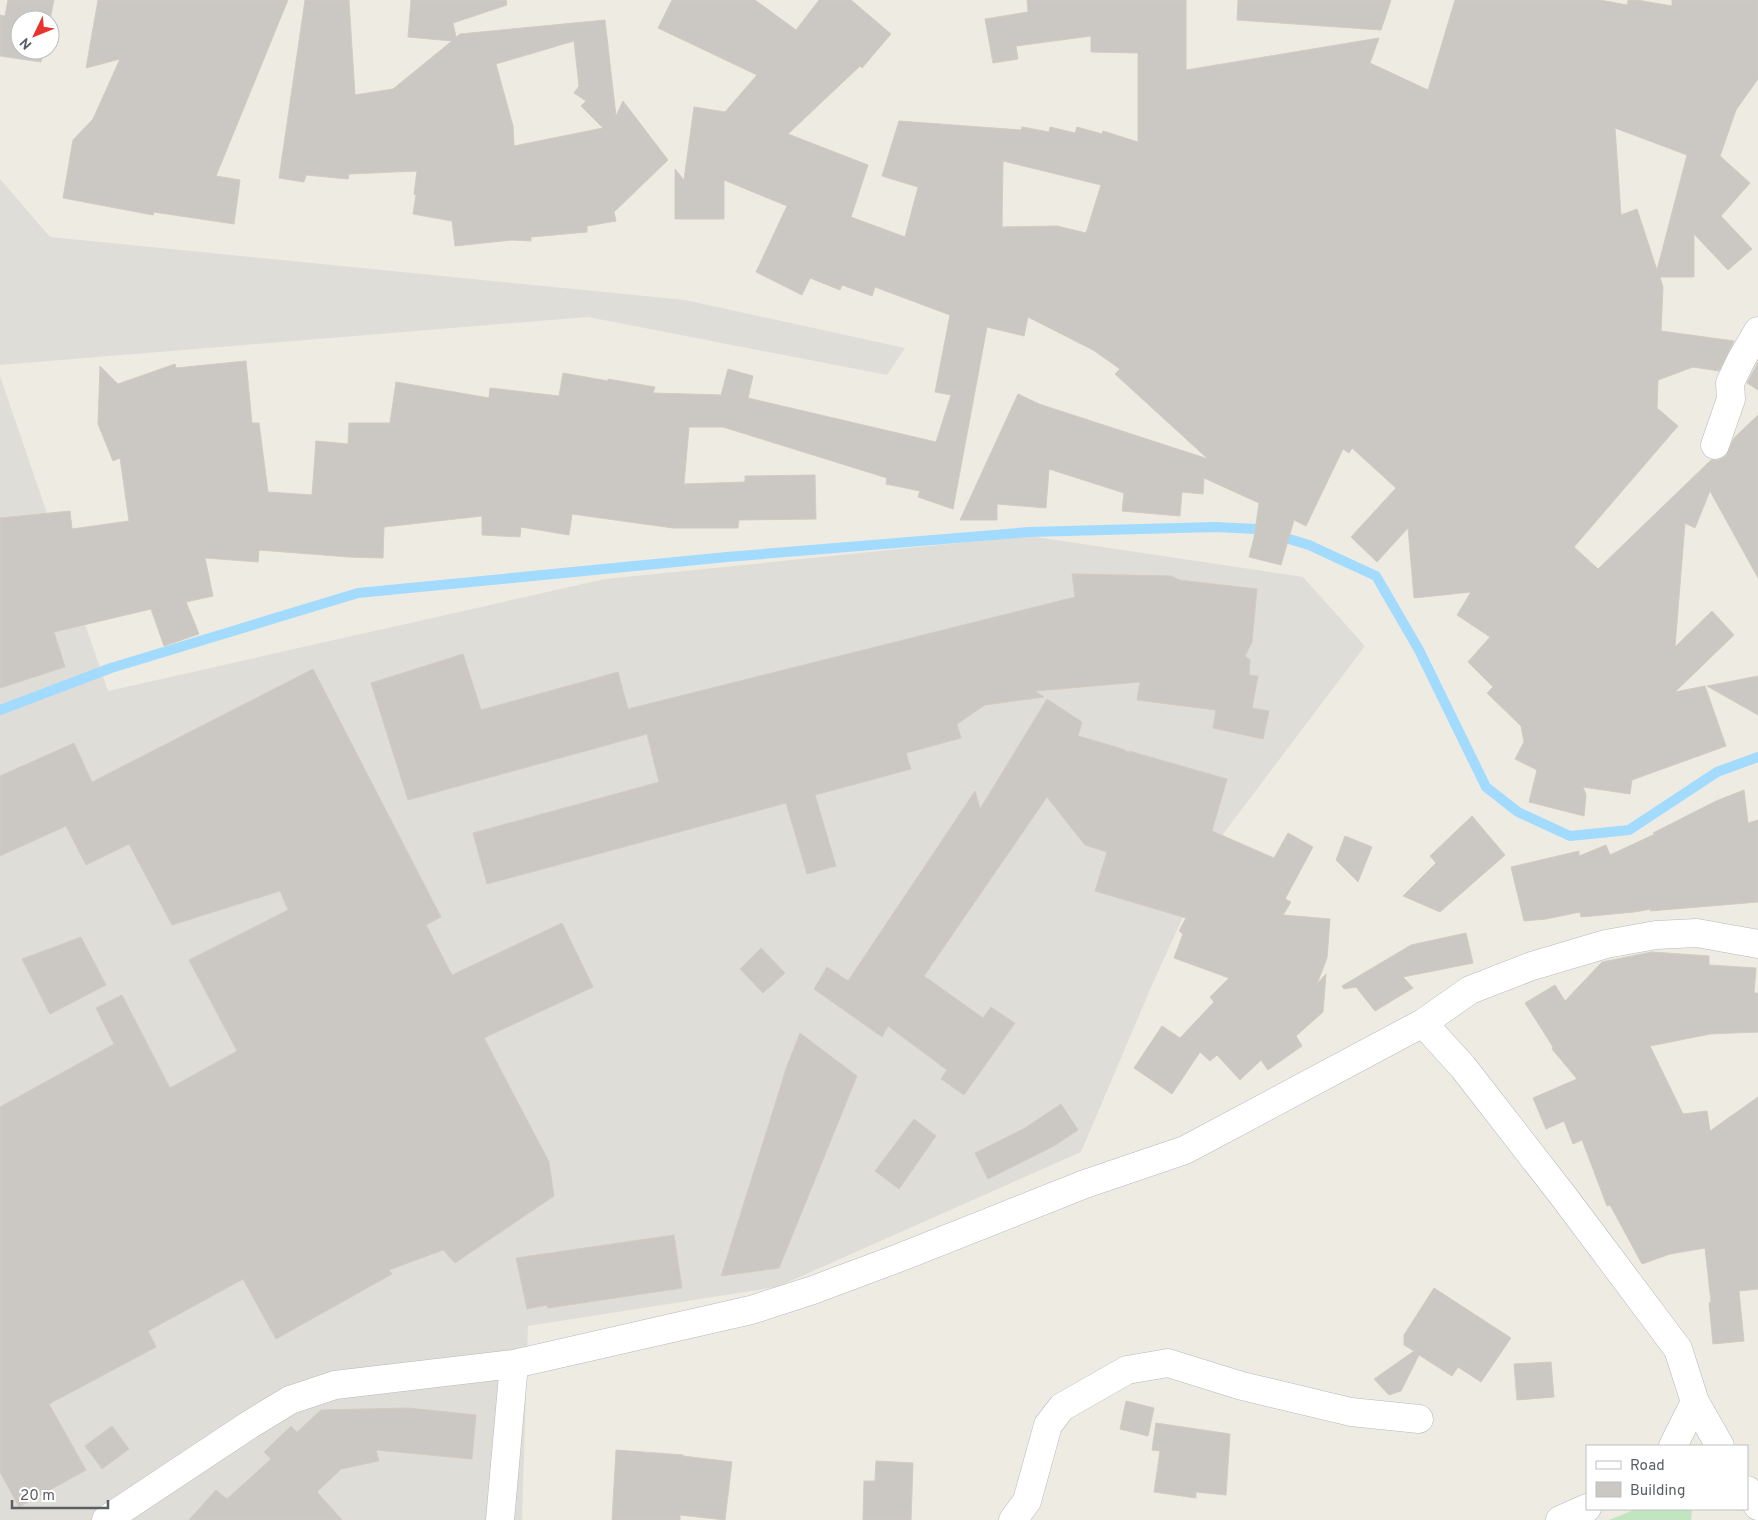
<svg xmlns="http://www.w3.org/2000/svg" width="1758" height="1520" font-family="Overpass,sans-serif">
<rect width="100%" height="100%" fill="#eeebe3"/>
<path fill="#dfddd7" d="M 0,179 L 50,237 L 685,300 L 905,348 L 887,375 L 588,317 L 0,365 Z
M 0,376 L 108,691 L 605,579 L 1029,536 L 1303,577 L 1365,646 L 1217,842 L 1152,985 L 1081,1152 L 777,1287 L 528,1326 L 522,1520 L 0,1520 Z"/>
<path fill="#c1e5bf" d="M 1636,1509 L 1692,1509 L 1691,1520 L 1609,1520 Z"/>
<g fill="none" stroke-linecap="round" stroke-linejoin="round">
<path stroke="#a2dbfe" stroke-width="10" d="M 0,710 L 111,668 L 358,593 L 727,557 L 1029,532 L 1215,527 L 1256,529 L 1309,545 L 1376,576 L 1419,650 L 1486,787 L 1518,812 L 1570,836 L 1629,830 L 1717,772 L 1758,757"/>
</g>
<path fill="#cbc7c2" stroke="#d2ccc1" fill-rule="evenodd" d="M 8,0 L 54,0 L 50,20 L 20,20 L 20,50 L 44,50 L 41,62 L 0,56 L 0,15 L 5,16 Z
M 98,0 L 288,0 L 216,176 L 240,180 L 234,224 L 154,212 L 153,215 L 63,198 L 73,140 L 93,119 L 120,59 L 86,68 Z
M 305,0 L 349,0 L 355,95 L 393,89 L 452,41 L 408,37 L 411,0 L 506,0 L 507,5 L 453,23 L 456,37 L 460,34 L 605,20 L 616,116 L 623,101 L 668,160 L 614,212 L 616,221 L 587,226 L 587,232 L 531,237 L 531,241 L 512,240 L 455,246 L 452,221 L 413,214 L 416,195 L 414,194 L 417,171 L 349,174 L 348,179 L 306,175 L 304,182 L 279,178 ZM 574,41 L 579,86 L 574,93 L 586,101 L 581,106 L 603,128 L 514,146 L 513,126 L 496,64 Z
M 672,0 L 755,0 L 796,30 L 819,0 L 851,0 L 891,34 L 862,68 L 860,66 L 788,134 L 868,165 L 851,217 L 905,237 L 918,187 L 882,176 L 899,121 L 1021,130 L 1022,127 L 1049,132 L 1050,127 L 1075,133 L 1077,127 L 1102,134 L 1103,131 L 1138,142 L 1138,53 L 1091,52 L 1091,36 L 1016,46 L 1018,59 L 993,63 L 985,19 L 1028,12 L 1027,0 L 1186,0 L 1186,70 L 1379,38 L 1370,63 L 1428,90 L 1455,0 L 1600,0 L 1627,5 L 1628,0 L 1637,0 L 1672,6 L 1672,0 L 1758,0 L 1758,79 L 1736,110 L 1720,156 L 1750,183 L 1721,216 L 1752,249 L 1728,270 L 1694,234 L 1694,277 L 1660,277 L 1663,287 L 1661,331 L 1734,341 L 1719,371 L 1693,367 L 1658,380 L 1657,408 L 1678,426 L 1574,547 L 1598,569 L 1711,460 L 1718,460 L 1726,456 L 1734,438 L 1758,415 L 1758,578 L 1710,491 L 1695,528 L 1685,523 L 1675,647 L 1712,611 L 1734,635 L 1675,692 L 1705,686 L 1726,746 L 1632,780 L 1630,794 L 1583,787 L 1586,795 L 1584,816 L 1529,802 L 1537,770 L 1515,759 L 1524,742 L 1521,726 L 1487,693 L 1493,687 L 1468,662 L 1490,637 L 1457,615 L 1471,592 L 1414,598 L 1408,528 L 1377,562 L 1351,537 L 1396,488 L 1352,448 L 1349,453 L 1343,449 L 1306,526 L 1294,520 L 1281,565 L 1249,557 L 1254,538 L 1259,503 L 1204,478 L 1203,494 L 1182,492 L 1180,516 L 1122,511 L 1124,493 L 1049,469 L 1046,508 L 997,504 L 997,520 L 960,520 L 1018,394 L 1039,404 L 1208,459 L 1115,374 L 1120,369 L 1093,350 L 1028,317 L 1024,336 L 987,327 L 953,509 L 918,497 L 920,491 L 886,484 L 887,478 L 723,427 L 689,427 L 684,484 L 745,482 L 745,476 L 815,475 L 816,519 L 739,520 L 738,528 L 673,528 L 572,514 L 569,535 L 521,527 L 520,537 L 482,535 L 482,516 L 384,527 L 383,558 L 349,557 L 259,550 L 258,562 L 205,558 L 213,596 L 186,602 L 199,634 L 164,646 L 151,609 L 54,632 L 65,667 L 0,688 L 0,518 L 70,511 L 72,529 L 129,521 L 120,458 L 113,461 L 98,424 L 100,366 L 118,384 L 175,364 L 176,368 L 246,361 L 252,423 L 259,423 L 268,492 L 312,495 L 316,441 L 348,444 L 349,423 L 390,423 L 396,382 L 489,398 L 490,388 L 559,396 L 563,373 L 608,381 L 608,379 L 655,387 L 653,393 L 721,395 L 728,369 L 753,376 L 748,398 L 936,442 L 951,395 L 935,392 L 950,315 L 875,287 L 872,296 L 842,285 L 840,290 L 810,278 L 802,295 L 756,272 L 787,206 L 724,180 L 724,219 L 675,219 L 675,169 L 684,180 L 694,107 L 725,112 L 757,75 L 658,28 ZM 1615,128 L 1687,155 L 1657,270 L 1637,209 L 1621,215 ZM 1003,161 L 1101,185 L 1086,233 L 1057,226 L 1002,227 Z
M 1238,0 L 1391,0 L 1381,30 L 1237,20 Z
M 1758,362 L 1758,390 L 1747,383 Z
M 1072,574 L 1171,576 L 1179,580 L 1257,589 L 1252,642 L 1245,656 L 1250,660 L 1249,675 L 1258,676 L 1252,708 L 1269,711 L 1263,739 L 1213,728 L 1216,710 L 1137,700 L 1140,682 L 1035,691 L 1044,697 L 985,705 L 957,724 L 961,738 L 906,753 L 911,769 L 815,795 L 836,866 L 807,874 L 786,803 L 487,884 L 473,833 L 659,782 L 647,734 L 408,800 L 371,683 L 463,654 L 481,710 L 618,672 L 628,709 L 1075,597 Z
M 313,669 L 441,917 L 426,925 L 452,975 L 562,923 L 593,987 L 484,1038 L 549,1162 L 554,1196 L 455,1263 L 443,1250 L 389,1270 L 392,1274 L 276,1339 L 243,1279 L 148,1331 L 156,1347 L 49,1404 L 86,1470 L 19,1507 L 0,1472 L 0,1107 L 114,1044 L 96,1008 L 122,995 L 170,1088 L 237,1051 L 189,960 L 288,910 L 280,891 L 172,925 L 129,844 L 86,865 L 66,826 L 0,856 L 0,776 L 74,743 L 92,782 Z
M 1758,676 L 1758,715 L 1707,686 Z
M 1047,699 L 1082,722 L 1078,736 L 1123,749 L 1129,753 L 1129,751 L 1227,779 L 1212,831 L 1274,858 L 1288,833 L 1313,847 L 1285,899 L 1291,902 L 1283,915 L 1330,919 L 1327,958 L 1317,984 L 1326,974 L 1323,1012 L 1296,1036 L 1302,1046 L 1268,1070 L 1261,1060 L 1240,1080 L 1217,1055 L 1210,1061 L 1200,1052 L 1172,1094 L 1134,1068 L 1162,1026 L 1180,1038 L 1214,1002 L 1210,997 L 1229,978 L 1174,958 L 1183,934 L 1179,931 L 1186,918 L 1095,891 L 1107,852 L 1085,845 L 1047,797 L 924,976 L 983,1018 L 991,1007 L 1015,1023 L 964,1095 L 941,1079 L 947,1070 L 888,1026 L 882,1037 L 814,989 L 827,967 L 848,981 L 975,791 L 980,809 Z
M 1744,790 L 1748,823 L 1758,820 L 1758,902 L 1650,911 L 1652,909 L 1634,912 L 1581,917 L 1580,912 L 1546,919 L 1524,921 L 1511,867 L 1579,851 L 1579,856 L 1606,845 L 1610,855 L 1655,834 L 1653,833 L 1716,801 Z
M 1472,816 L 1505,855 L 1440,912 L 1403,896 L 1436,863 L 1430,856 Z
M 1345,836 L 1372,847 L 1358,882 L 1336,860 Z
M 1466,933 L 1473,963 L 1403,977 L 1413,988 L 1375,1011 L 1356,987 L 1344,989 L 1342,986 L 1411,945 Z
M 81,937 L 106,985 L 50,1014 L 22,959 Z
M 761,948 L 785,973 L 763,993 L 740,969 Z
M 1652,952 L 1709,956 L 1709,965 L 1756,968 L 1754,993 L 1758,993 L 1758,1032 L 1710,1034 L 1650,1046 L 1683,1114 L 1707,1111 L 1710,1131 L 1758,1097 L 1758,1289 L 1739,1291 L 1744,1341 L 1713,1344 L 1709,1303 L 1711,1302 L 1705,1248 L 1670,1254 L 1642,1264 L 1610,1205 L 1607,1206 L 1582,1140 L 1573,1144 L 1564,1121 L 1546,1129 L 1533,1098 L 1577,1079 L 1552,1049 L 1553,1047 L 1525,1003 L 1555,985 L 1565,1001 L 1602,962 Z
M 800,1033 L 857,1076 L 779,1268 L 721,1276 L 787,1066 Z
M 1061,1104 L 1078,1130 L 1054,1146 L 988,1179 L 975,1153 L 1025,1128 Z
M 914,1119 L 936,1136 L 899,1189 L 875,1171 Z
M 674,1235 L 682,1288 L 548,1308 L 547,1305 L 527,1309 L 516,1258 Z
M 1434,1288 L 1511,1338 L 1481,1382 L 1458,1367 L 1452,1376 L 1419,1355 L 1401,1391 L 1389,1395 L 1374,1379 L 1414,1351 L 1404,1345 L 1404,1335 Z
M 1551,1362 L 1554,1397 L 1517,1400 L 1514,1364 Z
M 1126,1401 L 1154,1408 L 1148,1436 L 1120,1429 Z
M 408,1408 L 476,1415 L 472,1459 L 376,1450 L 379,1461 L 341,1469 L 317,1492 L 342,1520 L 189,1520 L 216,1490 L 227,1499 L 271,1459 L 264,1452 L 291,1426 L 297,1432 L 321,1410 Z
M 1156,1423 L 1230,1434 L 1226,1495 L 1196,1492 L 1196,1498 L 1154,1492 L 1160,1451 L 1152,1450 Z
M 112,1426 L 129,1449 L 102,1469 L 85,1446 Z
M 616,1450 L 683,1455 L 683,1456 L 732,1462 L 725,1520 L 680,1515 L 680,1520 L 612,1520 Z
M 876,1461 L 913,1463 L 911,1520 L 863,1520 L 864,1481 L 875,1481 Z"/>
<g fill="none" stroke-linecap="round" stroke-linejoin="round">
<defs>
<path id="minor" d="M 1715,445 L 1731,399 L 1730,383 L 1741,360 L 1758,331
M 1423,1023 L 1463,1067 L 1564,1197 L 1678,1349 L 1695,1402 L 1673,1446
M 1695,1402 L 1720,1446
M 1747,1490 L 1758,1506
M 106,1520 L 249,1425 L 290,1400 L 335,1385 L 514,1364 L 751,1310 L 813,1290 L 896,1259 L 1085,1184 L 1185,1150 L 1423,1023 L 1470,990 L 1532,966 L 1606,944 L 1656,935 L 1697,933 L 1758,944
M 500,1520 L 514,1364
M 1013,1520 L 1027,1501 L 1048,1425 L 1062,1407 L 1127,1370 L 1168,1363 L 1242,1386 L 1351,1412 L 1419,1419
M 1560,1520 L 1587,1508"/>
</defs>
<use href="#minor" stroke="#b5b9bd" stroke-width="29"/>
<use href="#minor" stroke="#fff" stroke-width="28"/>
</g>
<rect x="1586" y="1445" width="162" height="65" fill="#ffffff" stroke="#bdbfc1"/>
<rect x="1596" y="1461" width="25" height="8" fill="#ffffff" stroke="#bdbfc1"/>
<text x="1630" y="1470" font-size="15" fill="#5b5f64">Road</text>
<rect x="1596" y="1482" width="25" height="15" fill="#cbc7c2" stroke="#bdbfc1"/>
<text x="1630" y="1495" font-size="15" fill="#5b5f64">Building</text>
<g transform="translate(35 35) rotate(227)"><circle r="24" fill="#ffffff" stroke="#bdbfc1"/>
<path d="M0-4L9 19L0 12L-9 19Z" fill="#e8332f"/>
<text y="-8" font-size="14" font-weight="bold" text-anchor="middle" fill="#5b5f64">N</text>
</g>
<path d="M12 1500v8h96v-8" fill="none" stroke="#5b5f64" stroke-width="2.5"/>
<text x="20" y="1500" font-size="15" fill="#5b5f64" stroke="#ffffff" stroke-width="4" paint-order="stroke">20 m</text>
</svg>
